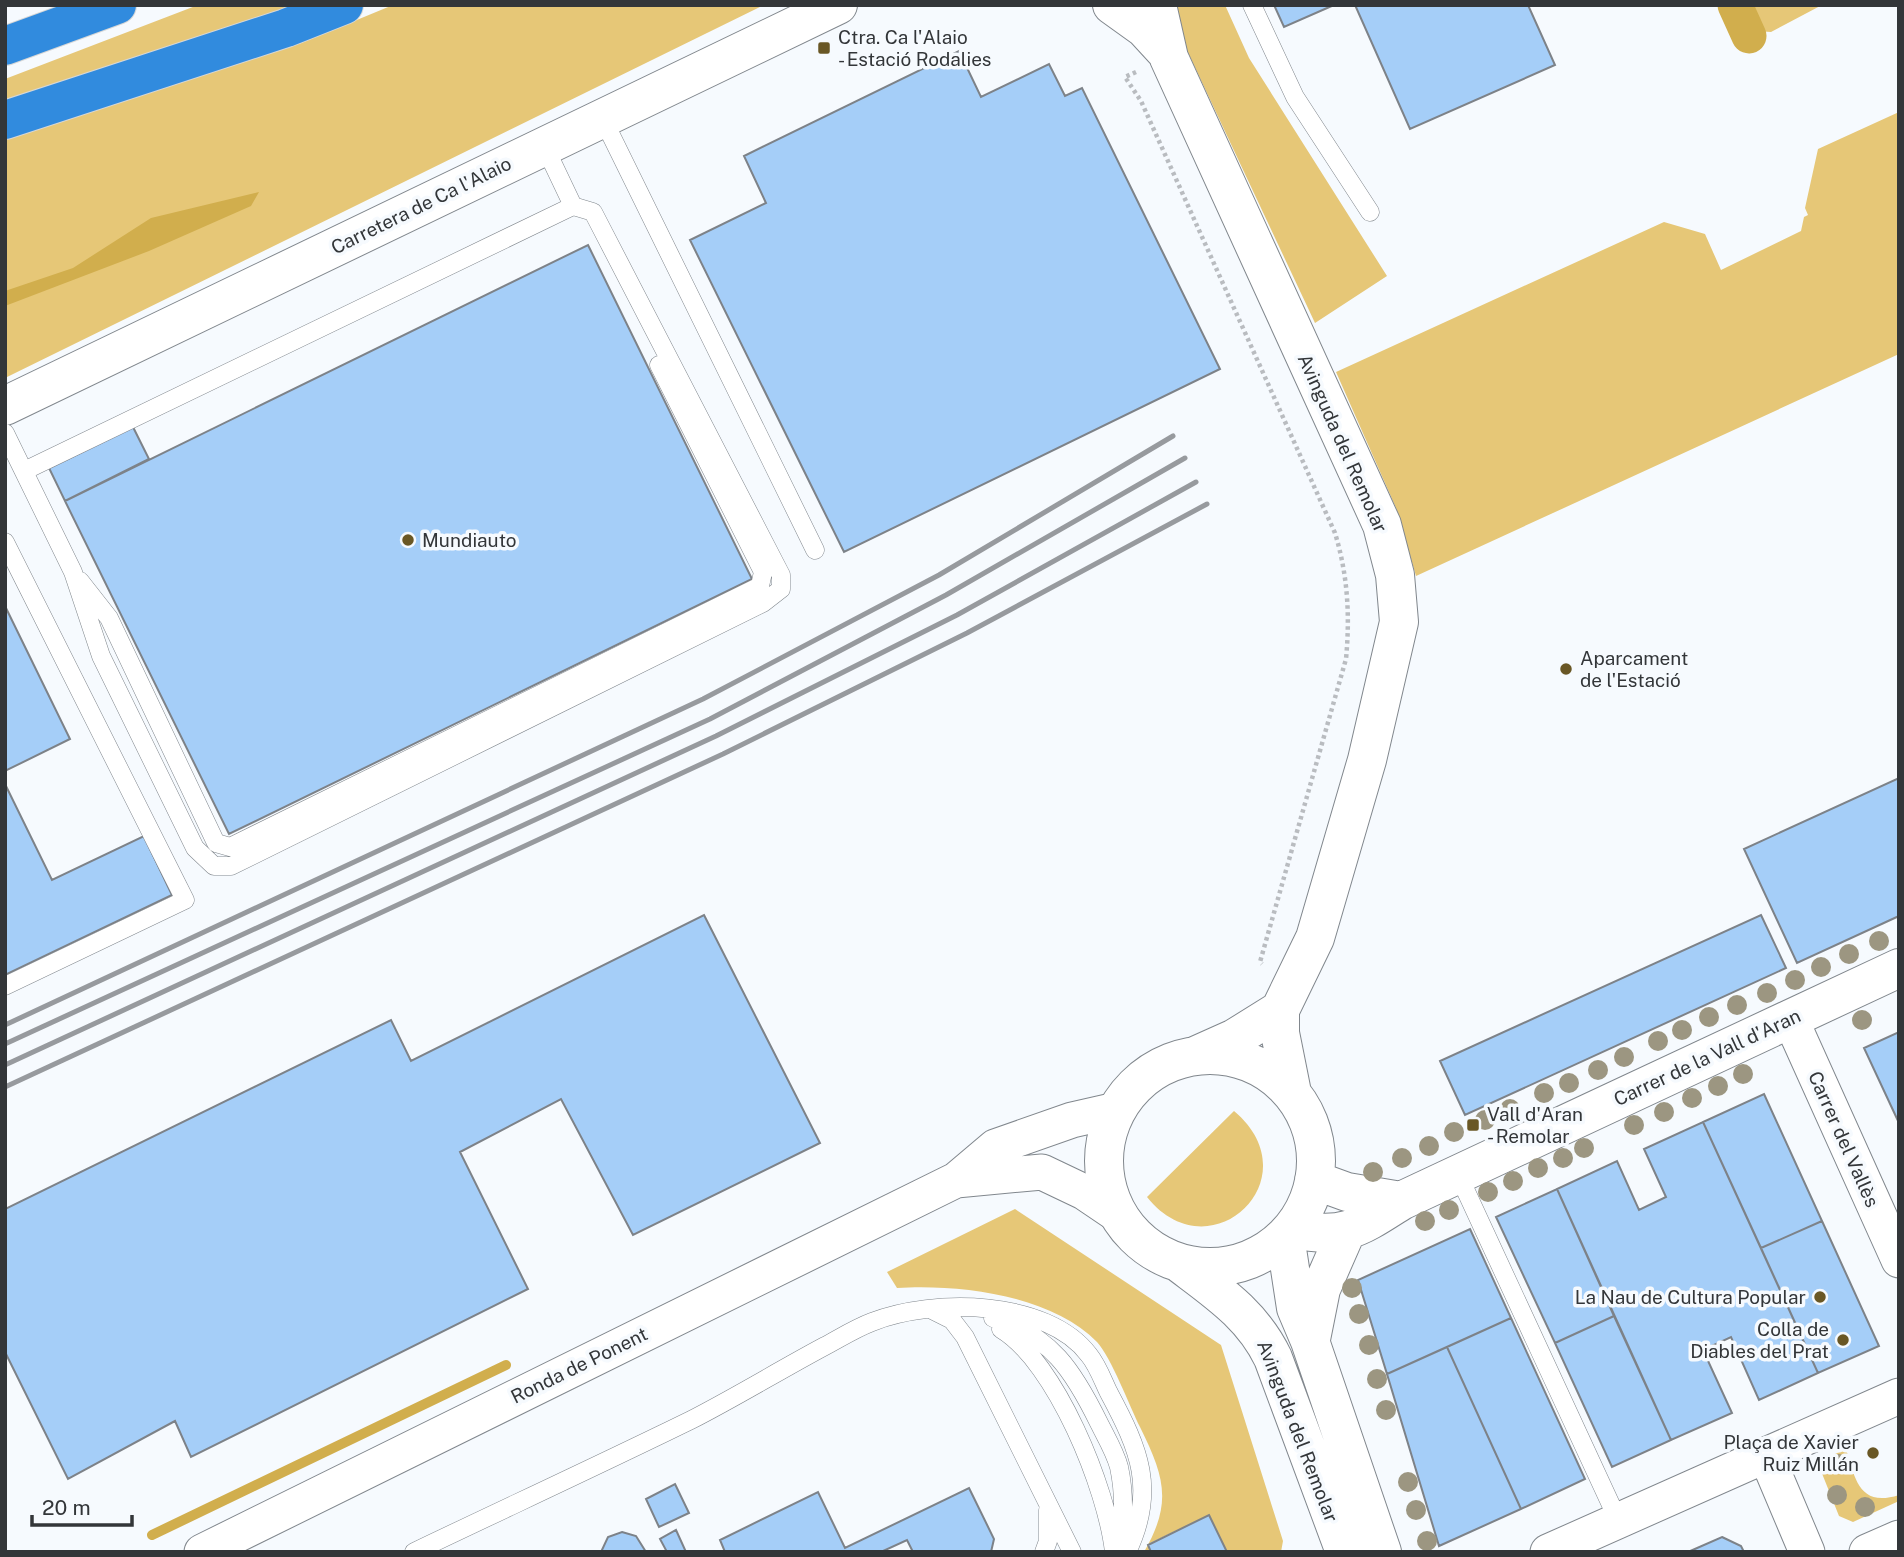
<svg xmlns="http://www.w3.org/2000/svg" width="1904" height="1557" font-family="'Public Sans',sans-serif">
<rect width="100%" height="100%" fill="#f6fafe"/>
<path fill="#e6c777" d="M 198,5 L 299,5 L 5,101 L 5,79 Z
M 393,5 L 764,5 L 5,378 L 5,139 L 301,43 Z
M 1171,5 L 1225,5 L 1249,58 L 1387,276 L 1315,323 L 1183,42 Z
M 1743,5 L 1822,5 L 1771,32 L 1755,31 Z
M 1899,112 L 1899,354 L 1416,576 L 1396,508 L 1336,372 L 1664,222 L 1705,234 L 1721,270 L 1801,231 L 1804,217 L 1808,215 L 1805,208 L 1818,149 Z
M 1234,1111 C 1314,1178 1210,1276 1147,1197 Z
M 1015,1209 L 1221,1345 L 1283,1541 L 1281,1552 L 1227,1552 L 1209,1515 L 1148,1544 L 1151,1552 L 1144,1552 C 1173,1502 1164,1476 1140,1427 C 1130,1407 1111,1357 1097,1342 C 1051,1295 959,1284 897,1288 L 887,1272 Z
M 1846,1449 C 1855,1478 1859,1508 1899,1495 L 1899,1501 L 1853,1522 L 1839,1516 L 1821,1471 L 1826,1458 Z"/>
<path fill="#d1ae4d" d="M 259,192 L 251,206 L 149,251 L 5,306 L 5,291 L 73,268 L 151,218 Z"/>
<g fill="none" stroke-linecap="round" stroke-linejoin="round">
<path stroke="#d1ae4d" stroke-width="10" d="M 152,1535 L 506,1365"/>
<path stroke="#d1ae4d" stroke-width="35" d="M 1735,5 L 1749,36"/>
</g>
<path fill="#a5cef8" stroke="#7d8288" stroke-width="2" d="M 1274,5 L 1334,5 L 1284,27 Z
M 1355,5 L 1528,5 L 1555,65 L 1410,129 Z
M 959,51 L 981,97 L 1049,64 L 1065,96 L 1082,88 L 1220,369 L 844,552 L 690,240 L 766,203 L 744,156 Z
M 588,245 L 752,579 L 229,834 L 65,501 Z
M 133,427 L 149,459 L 65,501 L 49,468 Z
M 5,606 L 70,739 L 5,771 Z
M 1899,778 L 1899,916 L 1797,963 L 1744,849 Z
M 5,784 L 52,880 L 144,836 L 172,895 L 5,975 Z
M 704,915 L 820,1143 L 633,1235 L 561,1099 L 460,1152 L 528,1289 L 191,1457 L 175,1421 L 68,1479 L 5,1352 L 5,1209 L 391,1020 L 411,1061 Z
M 1761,915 L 1786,968 L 1465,1115 L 1440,1061 Z
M 1899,1032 L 1899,1123 L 1864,1048 Z
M 1764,1094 L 1822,1221 L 1761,1248 L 1703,1122 Z
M 1703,1122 L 1818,1373 L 1759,1400 L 1731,1337 L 1703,1350 L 1732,1413 L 1671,1440 L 1557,1189 L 1617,1161 L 1639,1210 L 1666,1197 L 1644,1149 Z
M 1557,1189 L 1614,1316 L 1555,1343 L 1496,1217 Z
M 1822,1221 L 1879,1346 L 1818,1373 L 1761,1248 Z
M 1470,1229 L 1511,1318 L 1387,1374 L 1358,1280 Z
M 1614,1316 L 1671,1440 L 1612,1467 L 1555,1343 Z
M 1511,1318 L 1585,1479 L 1521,1509 L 1447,1347 Z
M 1447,1347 L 1521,1509 L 1439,1546 L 1387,1374 Z
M 675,1484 L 689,1513 L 659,1527 L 646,1499 Z
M 969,1488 L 994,1539 L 991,1552 L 913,1552 L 907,1540 L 881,1552 L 725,1552 L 720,1540 L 818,1492 L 845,1548 Z
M 1209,1515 L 1227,1552 L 1151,1552 L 1148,1545 Z
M 676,1530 L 686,1552 L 667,1552 L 660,1539 Z
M 622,1532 L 636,1536 L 646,1552 L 601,1552 L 608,1537 Z
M 1722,1537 L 1741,1546 L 1744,1552 L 1688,1552 Z"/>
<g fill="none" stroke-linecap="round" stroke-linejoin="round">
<defs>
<path id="service" d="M 1252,5 L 1295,97 L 1370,212
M 602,117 L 815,550
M 5,433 L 73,572 L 101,656 L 195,848 L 214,866 L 231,866 L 763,603 L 781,589 L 781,575 L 593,212 L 573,206 L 544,145
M 24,471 L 573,206
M 5,542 L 185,900 L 5,986
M 80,581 L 109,618 L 216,843 L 230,847 L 760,586 L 763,572 L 659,365
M 1458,1174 L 1618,1520
M 932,1310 L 952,1320 L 965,1337 L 1072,1552
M 993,1318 C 1051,1335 1074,1372 1099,1423 C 1106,1437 1115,1452 1119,1467 C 1125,1495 1124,1523 1119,1552
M 1001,1329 C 1056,1362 1107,1489 1114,1552
M 414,1552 C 506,1508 599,1465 691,1420 C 736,1397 780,1370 825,1346 C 840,1338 856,1328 872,1322 C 933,1298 1047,1299 1089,1355 C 1098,1366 1103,1381 1109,1393 C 1139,1449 1157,1490 1127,1552
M 1044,1552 L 1048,1541 L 1048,1510"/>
<path id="minor" d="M 1790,1018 L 1899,1260
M 956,1180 L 1042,1172 L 1084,1192 L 1118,1215
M 202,1552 L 956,1180 L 995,1147 L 1072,1120 L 1116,1110
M 1548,1552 L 1766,1455
M 1807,1552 L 1766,1455 L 1899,1396
M 1867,1552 L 1899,1538"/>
<path id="tertiary" d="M 1112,5 L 1144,28 L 1167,53
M 1157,5 L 1169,58 L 1382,525 L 1395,575 L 1399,622 L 1367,760 L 1315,938 L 1280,1010 L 1280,1033 L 1292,1093
M 5,406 L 838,5
M 1197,1055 L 1235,1038 L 1280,1010
M1104 1161a106 106 0 1 1 212 0a106 106 0 1 1-212 0Z
M 1314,1180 L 1347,1192 L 1401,1201
M 1294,1229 C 1344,1240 1360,1227 1401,1201 L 1899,968
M 1285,1236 L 1296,1308 L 1310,1341 L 1382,1552
M 1178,1262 C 1216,1291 1252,1314 1273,1358 L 1345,1552
M 1311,1339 L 1321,1289 L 1346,1232"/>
<path id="motorway" d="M 5,46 L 117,5
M 5,120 L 286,28 L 344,5"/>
</defs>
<use href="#service" stroke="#81878d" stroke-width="19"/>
<use href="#minor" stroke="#81878d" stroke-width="37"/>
<use href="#tertiary" stroke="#81878d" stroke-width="40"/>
<use href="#motorway" stroke="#d6d7d7" stroke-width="40"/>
<path stroke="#b9bcc0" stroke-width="4.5" stroke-dasharray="3.5 3.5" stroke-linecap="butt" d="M 1136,72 L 1125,77 L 1141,101 L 1335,533 C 1348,576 1350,616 1346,659 L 1260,962 L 1262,964"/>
<use href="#service" stroke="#fff" stroke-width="18"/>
<use href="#minor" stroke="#fff" stroke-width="35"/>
<use href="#tertiary" stroke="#fff" stroke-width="38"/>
<use href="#motorway" stroke="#318bde" stroke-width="38"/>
<path stroke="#979a9e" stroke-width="5" d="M 5,1025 L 703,699 L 939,575 L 1173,436
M 5,1044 L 710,719 L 946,595 L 1185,458
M 5,1065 L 716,736 L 957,615 L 1196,482
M 5,1087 L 723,754 L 967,633 L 1207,504"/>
</g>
<g fill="#9c9681">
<circle cx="1879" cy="941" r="10"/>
<circle cx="1849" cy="954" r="10"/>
<circle cx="1821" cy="967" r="10"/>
<circle cx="1795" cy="980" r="10"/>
<circle cx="1767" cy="993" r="10"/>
<circle cx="1737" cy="1005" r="10"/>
<circle cx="1709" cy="1017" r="10"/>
<circle cx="1862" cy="1020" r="10"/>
<circle cx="1682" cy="1030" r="10"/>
<circle cx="1658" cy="1041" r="10"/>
<circle cx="1624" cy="1057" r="10"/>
<circle cx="1598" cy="1070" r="10"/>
<circle cx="1743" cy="1074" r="10"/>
<circle cx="1569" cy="1083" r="10"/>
<circle cx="1718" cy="1086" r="10"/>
<circle cx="1544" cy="1093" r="10"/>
<circle cx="1692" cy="1098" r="10"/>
<circle cx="1510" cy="1109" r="10"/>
<circle cx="1664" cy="1112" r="10"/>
<circle cx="1485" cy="1120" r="10"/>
<circle cx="1634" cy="1125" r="10"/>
<circle cx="1454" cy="1132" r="10"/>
<circle cx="1429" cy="1146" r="10"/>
<circle cx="1584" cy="1148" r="10"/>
<circle cx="1402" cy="1158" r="10"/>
<circle cx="1563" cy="1158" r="10"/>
<circle cx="1538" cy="1168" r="10"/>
<circle cx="1373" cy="1172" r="10"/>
<circle cx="1513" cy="1181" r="10"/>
<circle cx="1488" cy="1192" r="10"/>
<circle cx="1449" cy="1210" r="10"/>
<circle cx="1425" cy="1221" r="10"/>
<circle cx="1352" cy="1288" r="10"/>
<circle cx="1359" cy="1314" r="10"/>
<circle cx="1369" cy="1345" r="10"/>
<circle cx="1377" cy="1379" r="10"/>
<circle cx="1386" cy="1410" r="10"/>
<circle cx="1839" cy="1464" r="10"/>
<circle cx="1408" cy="1482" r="10"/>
<circle cx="1837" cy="1495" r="10"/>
<circle cx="1865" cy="1507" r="10"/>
<circle cx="1416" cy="1510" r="10"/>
<circle cx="1427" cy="1541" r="10"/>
</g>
<g fill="#695725" stroke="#f6fafe" stroke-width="2.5">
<rect x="817" y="41" width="14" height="14" rx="3.5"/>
<circle cx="408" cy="540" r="7"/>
<circle cx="1566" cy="669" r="7"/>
<rect x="1466" y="1118" width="14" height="14" rx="3.5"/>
<circle cx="1820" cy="1297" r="7"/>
<circle cx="1843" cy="1340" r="7"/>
<circle cx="1873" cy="1453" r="7"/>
</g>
<g text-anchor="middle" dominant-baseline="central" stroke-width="7" stroke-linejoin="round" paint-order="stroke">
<g font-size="19" fill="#333639" stroke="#f6fafe" text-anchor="start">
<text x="838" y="37">Ctra. Ca l'Alaio<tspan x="838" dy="22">- Estació Rodalies</tspan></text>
<text x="422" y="540">Mundiauto</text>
<text x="1580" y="658">Aparcament<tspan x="1580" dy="22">de l'Estació</tspan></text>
<text x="1487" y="1114">Vall d'Aran<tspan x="1487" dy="22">- Remolar</tspan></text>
<text x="1806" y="1297" text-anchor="end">La Nau de Cultura Popular</text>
<text x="1829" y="1329" text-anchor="end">Colla de<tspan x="1829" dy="22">Diables del Prat</tspan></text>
<text x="1859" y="1442" text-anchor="end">Plaça de Xavier<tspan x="1859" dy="22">Ruiz Millán</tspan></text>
</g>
<g font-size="19" fill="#333639" stroke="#f6fafe">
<text transform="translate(421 205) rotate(-26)">Carretera de Ca l'Alaio</text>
<text transform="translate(1343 443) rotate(66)">Avinguda del Remolar</text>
<text transform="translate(1707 1057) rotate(-25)">Carrer de la Vall d'Aran</text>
<text transform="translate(1844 1139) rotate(66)">Carrer del Vallès</text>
<text transform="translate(579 1365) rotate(-26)">Ronda de Ponent</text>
<text transform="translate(1298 1431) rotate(69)">Avinguda del Remolar</text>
</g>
</g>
<rect width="1904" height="1557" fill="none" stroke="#333639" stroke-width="14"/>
<path d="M32 1515v10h100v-10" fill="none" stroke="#333639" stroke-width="3.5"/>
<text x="42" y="1515" font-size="21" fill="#333639" stroke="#f6fafe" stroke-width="5" paint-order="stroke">20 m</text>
</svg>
